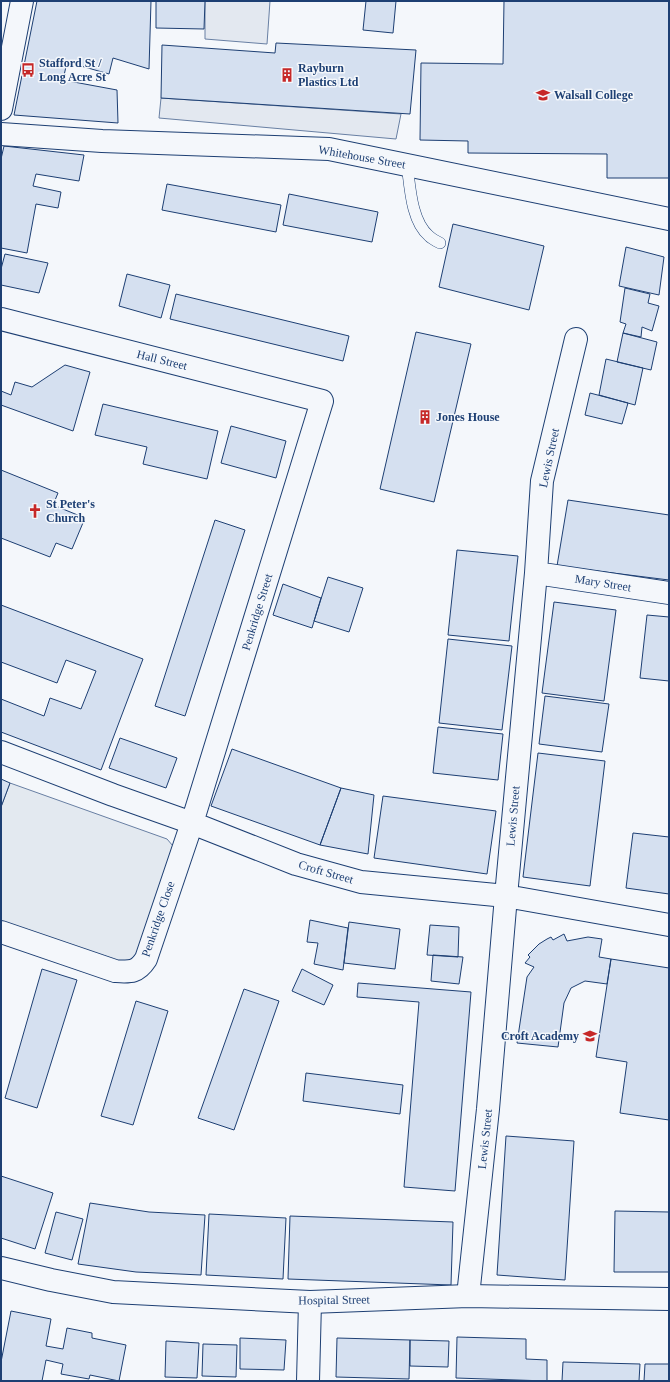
<svg xmlns="http://www.w3.org/2000/svg" width="670" height="1382" font-family="'Times New Roman',serif">
<rect width="100%" height="100%" fill="#f4f7fb"/>
<path fill="#e3e9f0" stroke="#687fa3" d="M 10,783 L 167,839 L 173,846 L 137,954 L 122,967 L 1,923 L 1,807 Z"/>
<path fill="#e3e8f0" stroke="#687fa3" d="M 205,1 L 270,1 L 267,44 L 205,39 Z
M 161,98 L 401,114 L 396,139 L 159,118 Z"/>
<path fill="#d5e0f0" stroke="#1d3f73" d="M 37,1 L 151,1 L 149,69 L 113,58 L 109,74 L 67,62 L 63,80 L 117,90 L 118,123 L 14,115 Z
M 156,1 L 205,1 L 204,29 L 156,28 Z
M 366,1 L 396,1 L 393,33 L 363,30 Z
M 504,1 L 669,1 L 669,178 L 607,178 L 607,154 L 468,153 L 468,141 L 420,140 L 421,63 L 503,64 Z
M 276,43 L 416,50 L 410,114 L 161,98 L 162,45 L 275,53 Z
M 4,146 L 84,155 L 79,181 L 36,174 L 33,186 L 61,192 L 58,208 L 36,204 L 27,253 L 1,248 L 1,159 Z
M 167,184 L 281,205 L 276,232 L 162,210 Z
M 289,194 L 378,212 L 372,242 L 283,225 Z
M 453,224 L 544,246 L 529,310 L 439,287 Z
M 626,247 L 664,257 L 659,295 L 619,286 Z
M 5,254 L 48,263 L 39,293 L 1,285 L 1,269 Z
M 127,274 L 170,285 L 161,318 L 119,306 Z
M 625,288 L 650,294 L 648,303 L 659,306 L 652,331 L 642,327 L 641,337 L 623,333 L 626,324 L 620,322 Z
M 176,294 L 349,336 L 343,361 L 170,319 Z
M 416,332 L 471,344 L 434,502 L 380,489 Z
M 623,333 L 657,342 L 651,370 L 617,362 Z
M 606,359 L 643,368 L 635,405 L 599,395 Z
M 65,365 L 90,372 L 73,431 L 1,405 L 1,391 L 11,395 L 15,382 L 32,387 Z
M 590,393 L 628,403 L 622,424 L 585,415 Z
M 103,404 L 218,431 L 207,479 L 143,464 L 147,447 L 95,435 Z
M 231,426 L 286,441 L 276,478 L 221,463 Z
M 1,470 L 58,493 L 53,505 L 85,518 L 72,549 L 56,543 L 50,557 L 1,538 Z
M 568,500 L 669,515 L 669,580 L 557,566 Z
M 215,520 L 245,530 L 185,716 L 155,706 Z
M 457,550 L 518,556 L 509,641 L 448,635 Z
M 328,577 L 363,588 L 349,632 L 314,621 Z
M 283,584 L 321,598 L 312,628 L 273,615 Z
M 554,602 L 616,610 L 604,701 L 542,693 Z
M 1,605 L 143,659 L 101,770 L 1,732 L 1,699 L 44,716 L 50,698 L 81,709 L 96,671 L 66,660 L 57,683 L 1,662 Z
M 647,615 L 669,617 L 669,681 L 640,678 Z
M 448,639 L 512,646 L 502,730 L 439,723 Z
M 545,696 L 609,704 L 602,752 L 539,744 Z
M 438,727 L 503,734 L 498,780 L 433,773 Z
M 120,738 L 177,758 L 166,788 L 109,768 Z
M 232,749 L 341,788 L 320,845 L 211,806 Z
M 538,753 L 605,761 L 590,886 L 523,877 Z
M 1,779 L 10,783 L 1,807 Z
M 341,788 L 374,795 L 368,854 L 320,845 Z
M 383,796 L 496,811 L 487,874 L 374,858 Z
M 633,833 L 669,837 L 669,894 L 626,888 Z
M 310,920 L 348,928 L 343,970 L 314,964 L 318,943 L 307,942 Z
M 349,922 L 400,929 L 395,969 L 344,963 Z
M 430,925 L 459,927 L 458,957 L 427,955 Z
M 564,934 L 567,941 L 588,937 L 602,939 L 599,957 L 611,959 L 607,984 L 585,981 L 571,988 L 564,1003 L 558,1047 L 517,1043 L 527,977 L 534,967 L 525,963 L 530,957 L 528,955 L 539,944 L 547,939 L 551,937 L 553,940 Z
M 433,955 L 463,957 L 459,984 L 431,981 Z
M 611,959 L 669,968 L 669,1120 L 620,1113 L 627,1062 L 596,1057 Z
M 42,969 L 77,980 L 37,1108 L 5,1098 Z
M 302,969 L 333,985 L 324,1005 L 292,991 Z
M 358,983 L 471,992 L 455,1191 L 404,1187 L 419,1002 L 357,997 Z
M 244,989 L 279,1001 L 234,1130 L 198,1118 Z
M 136,1001 L 168,1011 L 133,1125 L 101,1116 Z
M 306,1073 L 403,1085 L 400,1114 L 303,1101 Z
M 506,1136 L 574,1141 L 565,1280 L 497,1275 Z
M 1,1176 L 53,1193 L 35,1249 L 1,1238 Z
M 90,1203 L 149,1212 L 205,1215 L 201,1275 L 136,1272 L 78,1264 Z
M 615,1211 L 669,1212 L 669,1272 L 614,1272 Z
M 56,1212 L 83,1219 L 72,1260 L 45,1253 Z
M 209,1214 L 286,1218 L 283,1279 L 206,1275 Z
M 290,1216 L 453,1222 L 451,1285 L 288,1279 Z
M 11,1311 L 51,1319 L 46,1346 L 63,1349 L 67,1328 L 92,1333 L 92,1338 L 126,1345 L 119,1381 L 90,1375 L 89,1379 L 61,1374 L 63,1364 L 46,1360 L 42,1381 L 1,1381 L 1,1362 Z
M 457,1337 L 526,1339 L 526,1359 L 547,1360 L 547,1381 L 456,1378 Z
M 240,1338 L 286,1340 L 284,1370 L 240,1369 Z
M 337,1338 L 410,1340 L 409,1379 L 336,1377 Z
M 410,1340 L 449,1341 L 448,1367 L 410,1366 Z
M 166,1341 L 199,1343 L 197,1378 L 165,1377 Z
M 203,1344 L 237,1345 L 236,1377 L 202,1376 Z
M 563,1362 L 640,1364 L 639,1381 L 562,1381 Z
M 645,1364 L 669,1364 L 669,1381 L 644,1381 Z"/>
<g fill="none" stroke-linecap="round" stroke-linejoin="round">
<defs>
<path id="service" d="M 407,164 C 410,186 411,221 429,236 C 432,239 436,241 440,243"/>
<path id="minor" d="M 1,134 L 102,141 L 329,149 L 669,219
M 1,319 L 322,401 L 192,823 L 146,959 C 137,973 130,972 115,971 L 1,932
M 536,573 L 669,593
M 1,752 L 113,795 L 192,823 L 296,864 L 361,882 L 506,896 L 669,925
M 468,1296 L 488,1109 L 506,896 L 536,573 L 542,481 L 576,339
M 308,1381 L 310,1302"/>
<path id="tertiary" d="M 1,1268 L 51,1280 L 113,1292 L 310,1302 L 468,1296 L 669,1299"/>
<path id="secondary" d="M 1,109 L 22,1"/>
</defs>
<use href="#service" stroke="#1d3f73" stroke-width="12"/>
<use href="#minor" stroke="#1d3f73" stroke-width="24"/>
<use href="#tertiary" stroke="#1d3f73" stroke-width="24"/>
<use href="#secondary" stroke="#1d3f73" stroke-width="24"/>
<use href="#service" stroke="#f4f7fb" stroke-width="11"/>
<use href="#minor" stroke="#f4f7fb" stroke-width="22"/>
<use href="#tertiary" stroke="#f4f7fb" stroke-width="22"/>
<use href="#secondary" stroke="#f4f7fb" stroke-width="22"/>
</g>
<defs>
<symbol id="bus-bare" viewBox="-9 -9 18 18"><path d="M-5-6H5V4H4V6H2V4H-2V6H-4V4H-5ZM-3.5-4V0h7V-4ZM-3.5 1.2v1.5H-2V1.2ZM2 1.2v1.5H3.5V1.2Z" fill="#c62828" stroke="#f4f7fb" stroke-width="2.5" paint-order="stroke"/></symbol>
<symbol id="building-bare" viewBox="-9 -9 18 18"><path d="M-4-6H4V6H1V3H-1V6H-4ZM-2.5-4.3h1.7v1.8h-1.7ZM.8-4.3h1.7v1.8H.8ZM-2.5-1h1.7V.8h-1.7ZM.8-1h1.7V.8H.8Z" fill="#c62828" stroke="#f4f7fb" stroke-width="2.5" paint-order="stroke"/></symbol>
<symbol id="university-bare" viewBox="-9 -9 18 18"><path d="M0-5L7-2L0 1L-7-2ZM-4 1L0 2.5L4 1V4Q0 6-4 4Z" fill="#c62828" stroke="#f4f7fb" stroke-width="2.5" paint-order="stroke"/></symbol>
<symbol id="church-bare" viewBox="-9 -9 18 18"><path d="M-1.2-6h2.4v3.5h3.3v2.4h-3.3V6h-2.4V-.1h-3.3v-2.4h3.3Z" fill="#c62828" stroke="#f4f7fb" stroke-width="2.5" paint-order="stroke"/></symbol>
<symbol id="school-bare" viewBox="-9 -9 18 18"><path d="M0-5L7-2L0 1L-7-2ZM-4 1L0 2.5L4 1V4Q0 6-4 4Z" fill="#c62828" stroke="#f4f7fb" stroke-width="2.5" paint-order="stroke"/></symbol>
</defs>
<g fill-rule="evenodd">
<use href="#bus-bare" x="18" y="60" width="20" height="20"/>
<use href="#building-bare" x="277" y="65" width="20" height="20"/>
<use href="#university-bare" x="533" y="85" width="20" height="20"/>
<use href="#building-bare" x="415" y="407" width="20" height="20"/>
<use href="#church-bare" x="25" y="501" width="20" height="20"/>
<use href="#school-bare" x="580" y="1026" width="20" height="20"/>
</g>
<g text-anchor="middle" dominant-baseline="central" stroke-width="3" stroke-linejoin="round" paint-order="stroke">
<g font-size="12" font-weight="bold" fill="#1d3f73" stroke="#f4f7fb" text-anchor="start">
<text x="39" y="63">Stafford St /<tspan x="39" dy="14">Long Acre St</tspan></text>
<text x="298" y="68">Rayburn<tspan x="298" dy="14">Plastics Ltd</tspan></text>
<text x="554" y="95">Walsall College</text>
<text x="436" y="417">Jones House</text>
<text x="46" y="504">St Peter's<tspan x="46" dy="14">Church</tspan></text>
<text x="579" y="1036" text-anchor="end">Croft Academy</text>
</g>
<g font-size="12" fill="#1d3f73" stroke="#f4f7fb">
<text transform="translate(362 157) rotate(10)">Whitehouse Street</text>
<text transform="translate(162 360) rotate(14)">Hall Street</text>
<text transform="translate(549 458) rotate(-78)">Lewis Street</text>
<text transform="translate(603 583) rotate(9)">Mary Street</text>
<text transform="translate(257 612) rotate(-73)">Penkridge Street</text>
<text transform="translate(513 816) rotate(-85)">Lewis Street</text>
<text transform="translate(326 872) rotate(16)">Croft Street</text>
<text transform="translate(158 919) rotate(-71)">Penkridge Close</text>
<text transform="translate(485 1139) rotate(-84)">Lewis Street</text>
<text transform="translate(334 1300) rotate(-1)">Hospital Street</text>
</g>
</g>
<rect width="670" height="1382" fill="none" stroke="#1d3f73" stroke-width="4"/>
</svg>
